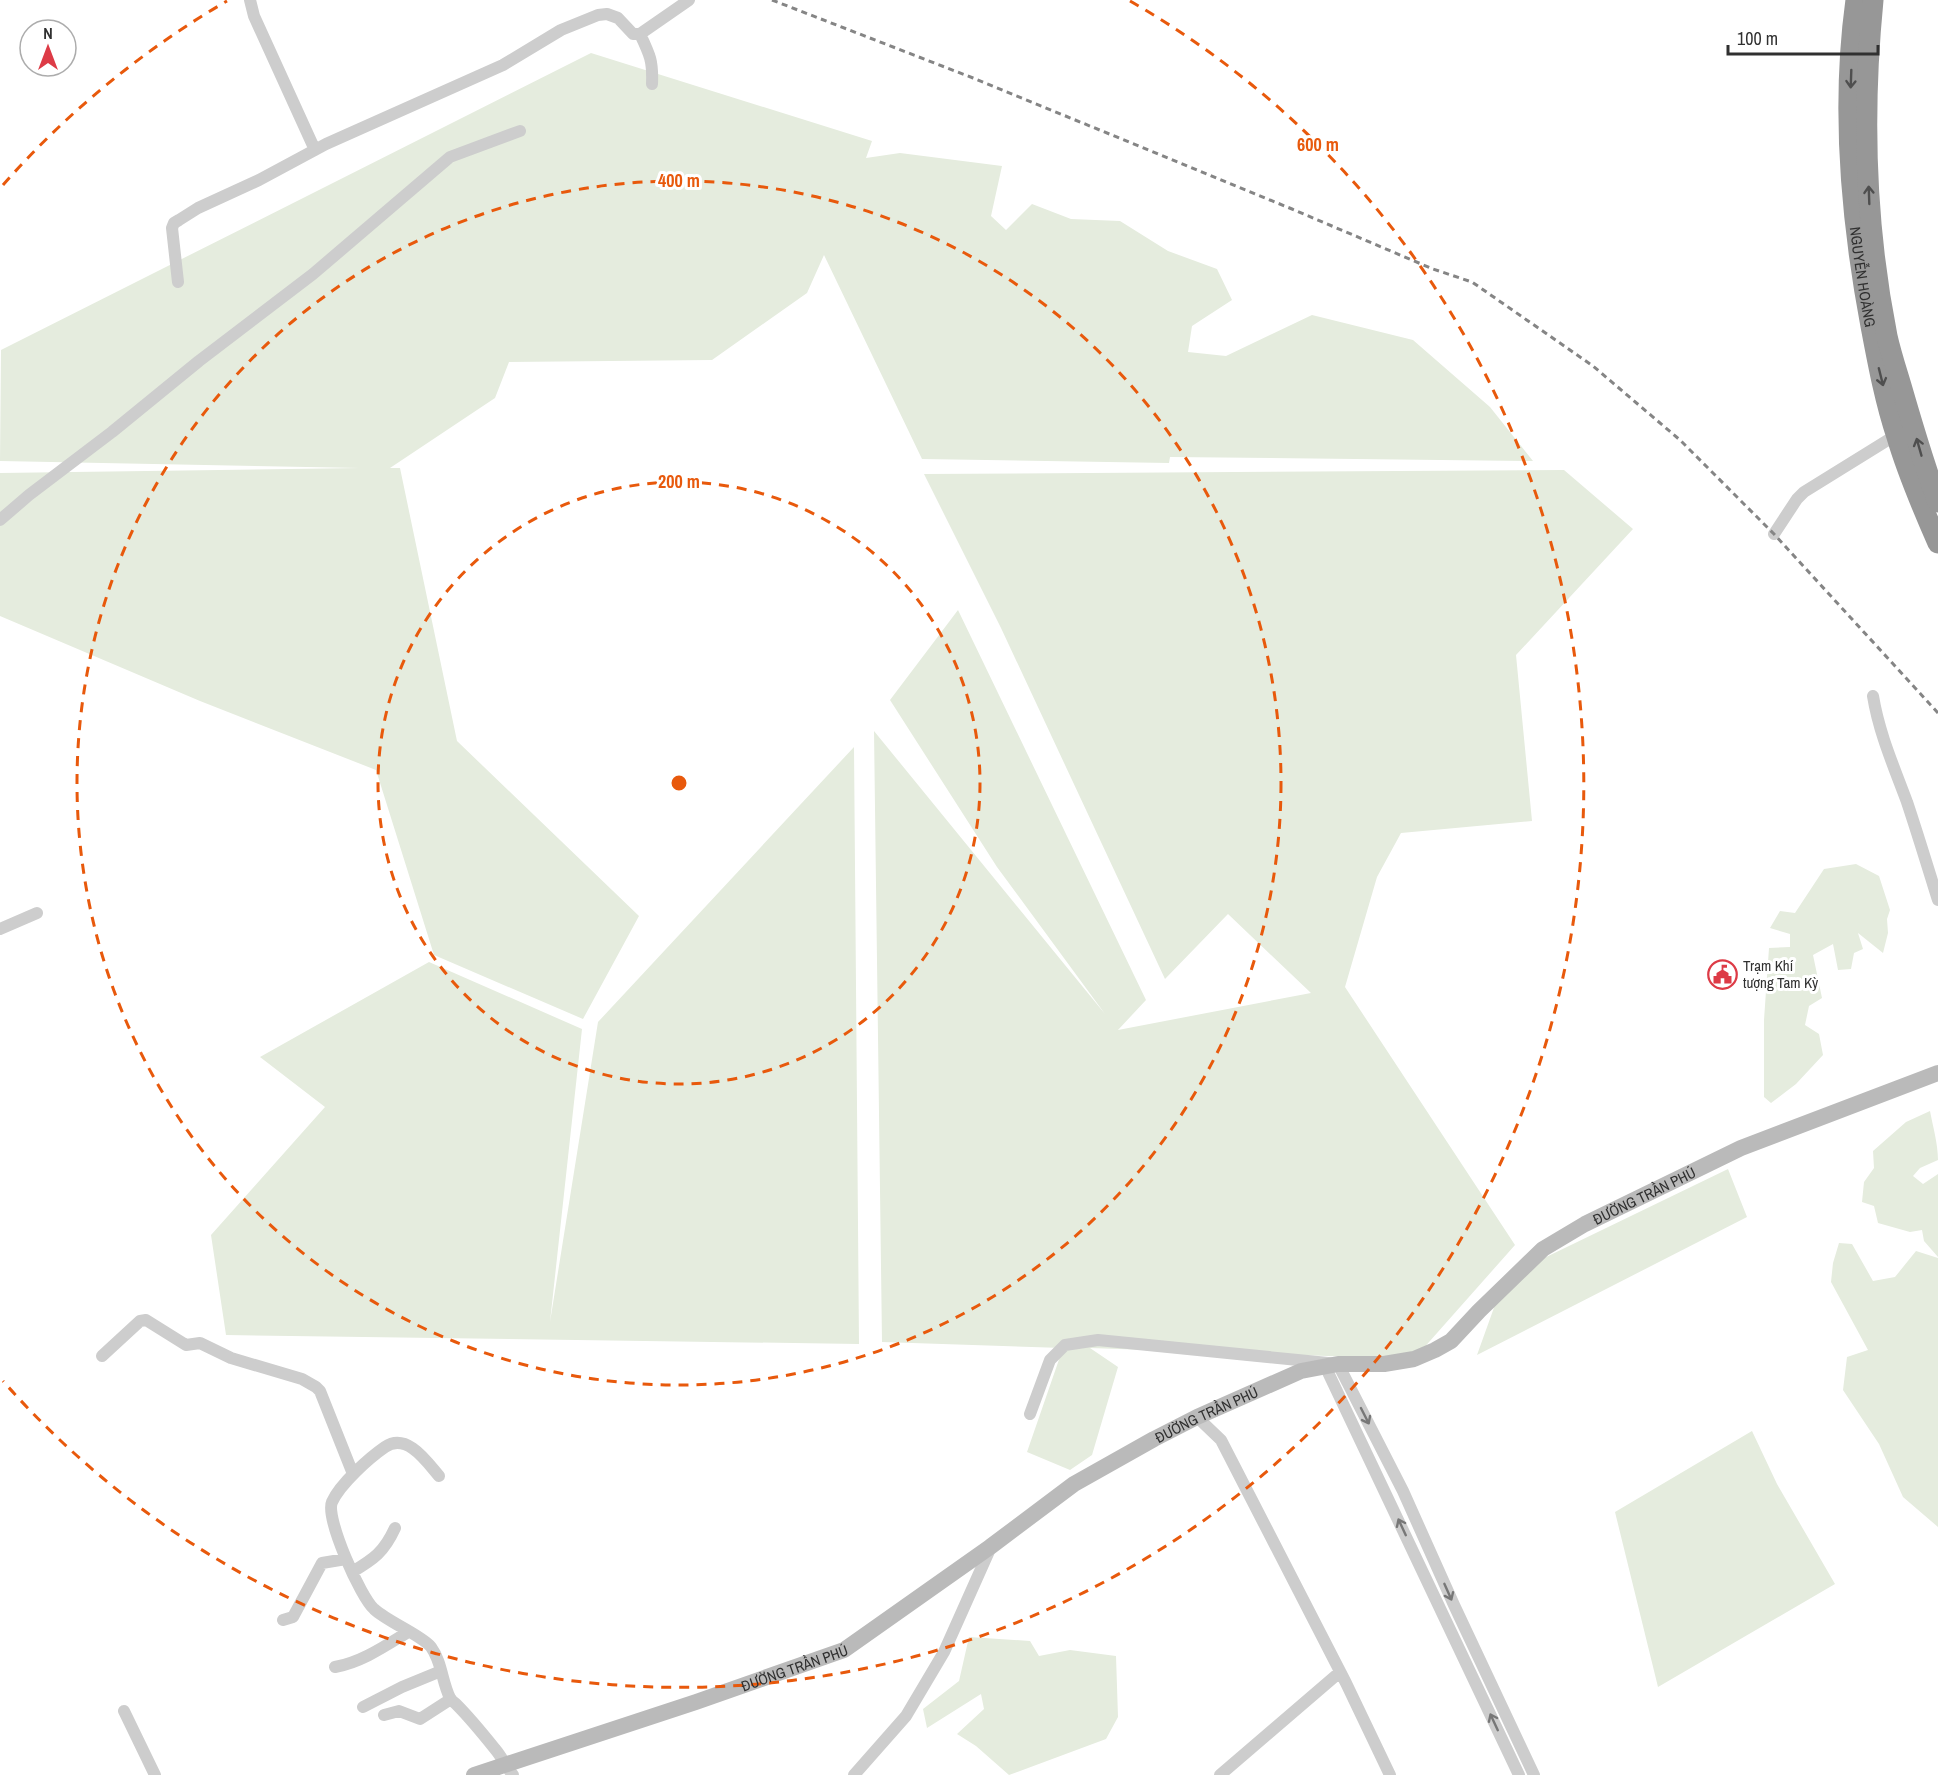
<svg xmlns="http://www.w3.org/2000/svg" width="1938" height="1775" font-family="'Archivo Narrow',sans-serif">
<rect width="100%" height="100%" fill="#fff"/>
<path fill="#e5ecde" d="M 591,53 L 872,141 L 866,158 L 900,153 L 1002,166 L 991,216 L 1006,230 L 1032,204 L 1071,219 L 1120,221 L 1168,251 L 1217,269 L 1232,300 L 1192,326 L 1188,352 L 1226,356 L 1312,315 L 1413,340 L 1490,407 L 1533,461 L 1170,457 L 1169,463 L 922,459 L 824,255 L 807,293 L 712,360 L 509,362 L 495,398 L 390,468 L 400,468 L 457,741 L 639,916 L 583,1019 L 434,955 L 376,770 L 200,701 L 0,616 L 0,473 L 360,468 L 0,461 L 1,350 Z
M 1564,470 L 1633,529 L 1516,655 L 1532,821 L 1401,833 L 1377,877 L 1345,987 L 1515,1245 L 1414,1359 L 1090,1348 L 1118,1367 L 1092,1455 L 1070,1470 L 1027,1452 L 1063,1348 L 882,1342 L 874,731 L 1105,1014 L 997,867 L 890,700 L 958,610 L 1146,1000 L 1118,1030 L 1311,993 L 1228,914 L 1165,979 L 1001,628 L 924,474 Z
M 854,747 L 859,1344 L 226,1335 L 211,1235 L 325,1107 L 260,1057 L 429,962 L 582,1029 L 550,1322 L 598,1022 Z
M 1856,864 L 1879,876 L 1890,910 L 1887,919 L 1888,933 L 1883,953 L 1858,933 L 1863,949 L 1854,953 L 1851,969 L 1838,970 L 1833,944 L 1813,955 L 1822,998 L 1809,1006 L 1805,1025 L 1819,1034 L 1823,1055 L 1796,1084 L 1771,1103 L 1764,1097 L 1764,1020 L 1769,948 L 1790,947 L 1790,934 L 1770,928 L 1780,911 L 1795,913 L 1824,869 Z
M 1930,1111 C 1933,1127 1938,1144 1938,1160 L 1920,1168 L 1913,1176 L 1923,1184 L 1938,1174 L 1938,1257 L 1924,1241 L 1922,1230 L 1910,1232 L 1878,1223 L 1874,1206 L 1862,1202 L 1864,1182 L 1874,1168 L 1873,1151 L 1906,1122 Z
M 1728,1169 L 1747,1217 L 1477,1355 L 1505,1277 Z
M 1839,1243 L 1852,1244 L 1873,1281 L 1895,1277 L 1916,1251 L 1938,1258 L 1938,1527 L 1903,1497 L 1879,1444 L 1843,1390 L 1847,1357 L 1868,1350 L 1831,1282 L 1833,1263 Z
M 1752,1431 L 1777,1484 L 1835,1584 L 1658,1687 L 1615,1512 Z
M 969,1637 L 1030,1641 L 1039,1656 L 1070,1650 L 1116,1656 L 1118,1717 L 1106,1739 L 1009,1775 L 976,1746 L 957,1734 L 984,1709 L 981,1694 L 927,1728 L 923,1709 L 959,1681 Z"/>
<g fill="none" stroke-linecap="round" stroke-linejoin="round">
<path stroke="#cdcdcd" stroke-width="12" d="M 250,0 L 254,16 L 315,150
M 640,34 C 650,55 653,61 652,84
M 178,282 L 172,228 L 174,223 L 179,220 L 198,208 L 259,180 L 326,144 L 503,65 L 561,30 L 598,15 L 607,14 L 618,18 L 633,34 L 640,34 L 689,0
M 0,520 L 29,495 L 112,432 L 199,361 L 313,274 L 450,157 L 520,131
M 1774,534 L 1797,499 L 1804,492 L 1896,435
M 1873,696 C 1879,733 1894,767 1907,802 C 1918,835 1928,868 1938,900
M 0,929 L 37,913
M 102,1356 L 140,1321 L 146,1320 L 186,1345 L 200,1343 L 231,1358 L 302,1379 L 316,1387 L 320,1391 L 353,1474
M 1325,1366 L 1519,1775
M 1030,1414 L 1050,1360 L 1065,1345 L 1098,1340 L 1338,1364 L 1403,1491 L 1454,1605 L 1534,1775
M 1197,1417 L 1221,1440 L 1346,1683 L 1390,1775
M 439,1476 C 427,1462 407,1432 385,1447 C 369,1458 340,1484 332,1502 C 325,1518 361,1598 374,1609 C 388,1622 421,1635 431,1647 C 442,1662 442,1682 450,1698 C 452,1702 453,1701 456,1704 C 470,1718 483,1734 495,1749 C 502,1757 506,1767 513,1775
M 352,1572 C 374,1559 384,1552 395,1528
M 283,1620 L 293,1617 L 322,1563 L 346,1559
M 335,1667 C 362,1662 385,1646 408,1632
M 363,1707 L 402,1687 L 441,1671
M 124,1711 L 155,1775
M 384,1715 L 399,1711 L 420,1719 L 451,1699
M 854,1775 L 906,1716 L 944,1652 L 990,1549
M 1220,1775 L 1340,1672"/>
<path stroke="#bababa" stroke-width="16" id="s1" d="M 474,1775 L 696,1702 L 844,1650 L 990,1547 L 1074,1484 L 1154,1439 L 1197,1417 L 1301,1371 L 1338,1364 L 1384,1364 L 1414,1359 L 1435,1350 L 1451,1341 L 1479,1311 L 1543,1249 L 1585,1224 L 1741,1148 L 1938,1073"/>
<g stroke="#979797" stroke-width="21">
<path id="s2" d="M 1856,0 C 1841,108 1851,220 1871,326 C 1878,363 1885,401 1897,437 C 1908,474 1923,509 1938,543"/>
<path d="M 1873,0 C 1862,112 1865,226 1887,336 C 1891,354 1897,372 1902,389 C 1913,427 1924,465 1938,502"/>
</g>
<path stroke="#858585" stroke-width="3" stroke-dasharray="6 4.5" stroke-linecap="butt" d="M 772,0 L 973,78 L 1292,209 L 1433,269 L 1472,282 L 1593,366 L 1680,440 L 1774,534 L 1938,713"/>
</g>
<defs><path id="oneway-shaft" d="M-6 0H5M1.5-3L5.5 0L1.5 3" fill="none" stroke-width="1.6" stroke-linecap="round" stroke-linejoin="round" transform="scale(1.5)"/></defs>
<g stroke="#4f4f4f">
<use href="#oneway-shaft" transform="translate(1851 79) rotate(92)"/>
<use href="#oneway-shaft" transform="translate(1869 195) rotate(-92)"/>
<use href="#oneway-shaft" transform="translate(1881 377) rotate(76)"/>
<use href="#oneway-shaft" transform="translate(1919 447) rotate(-106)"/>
</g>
<g stroke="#777">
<use href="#oneway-shaft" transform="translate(1365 1416) rotate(63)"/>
<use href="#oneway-shaft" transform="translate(1402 1527) rotate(-115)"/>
<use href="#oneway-shaft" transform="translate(1448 1592) rotate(66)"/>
<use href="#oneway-shaft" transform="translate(1494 1722) rotate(-115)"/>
</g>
<g fill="none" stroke="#e8590c" stroke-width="3" stroke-dasharray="10 8">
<circle cx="679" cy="783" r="301"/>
<circle cx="679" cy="783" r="602"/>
<path d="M3 185A903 903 0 0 1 227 1M1130 1A903 903 0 1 1 3 1381"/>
</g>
<defs>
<symbol id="civic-ring" viewBox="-11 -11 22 22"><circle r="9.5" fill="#fff" stroke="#dd3b46" stroke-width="1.5"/><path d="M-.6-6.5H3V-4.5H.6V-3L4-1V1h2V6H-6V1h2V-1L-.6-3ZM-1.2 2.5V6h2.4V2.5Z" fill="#dd3b46"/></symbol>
</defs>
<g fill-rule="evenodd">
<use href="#civic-ring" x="1706" y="958" width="33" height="33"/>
</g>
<g text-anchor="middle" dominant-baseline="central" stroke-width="6" stroke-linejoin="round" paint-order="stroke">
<g font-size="15" fill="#303030" stroke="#fff">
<text stroke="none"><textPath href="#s2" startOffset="278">NGUYỄN HOÀNG</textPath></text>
<text stroke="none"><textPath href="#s1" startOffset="1328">ĐƯỜNG TRẦN PHÚ</textPath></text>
<text stroke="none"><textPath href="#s1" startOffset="824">ĐƯỜNG TRẦN PHÚ</textPath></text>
<text stroke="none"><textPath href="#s1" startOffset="338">ĐƯỜNG TRẦN PHÚ</textPath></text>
</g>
<g font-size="15" fill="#303030" stroke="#fff" text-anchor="start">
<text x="1743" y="965">Trạm Khí<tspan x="1743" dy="17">tượng Tam Kỳ</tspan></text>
</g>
</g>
<circle cx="679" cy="783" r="9" fill="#e8590c" stroke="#fff" stroke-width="3"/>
<g font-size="18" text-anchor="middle" font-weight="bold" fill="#e8590c" stroke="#fff" stroke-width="6" stroke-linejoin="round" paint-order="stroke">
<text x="1318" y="151">600 m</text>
<text x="679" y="187">400 m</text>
<text x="679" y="488">200 m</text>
</g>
<g transform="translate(48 48)"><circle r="28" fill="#ffffff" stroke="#acacac" stroke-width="1.5"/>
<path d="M0-4.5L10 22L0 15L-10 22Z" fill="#dd3b46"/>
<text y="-9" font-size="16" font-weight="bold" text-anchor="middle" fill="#303030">N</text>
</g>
<path d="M1728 45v9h150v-9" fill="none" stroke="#303030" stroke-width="3"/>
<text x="1737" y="45" font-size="18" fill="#303030" stroke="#ffffff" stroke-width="4.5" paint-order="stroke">100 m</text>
</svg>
